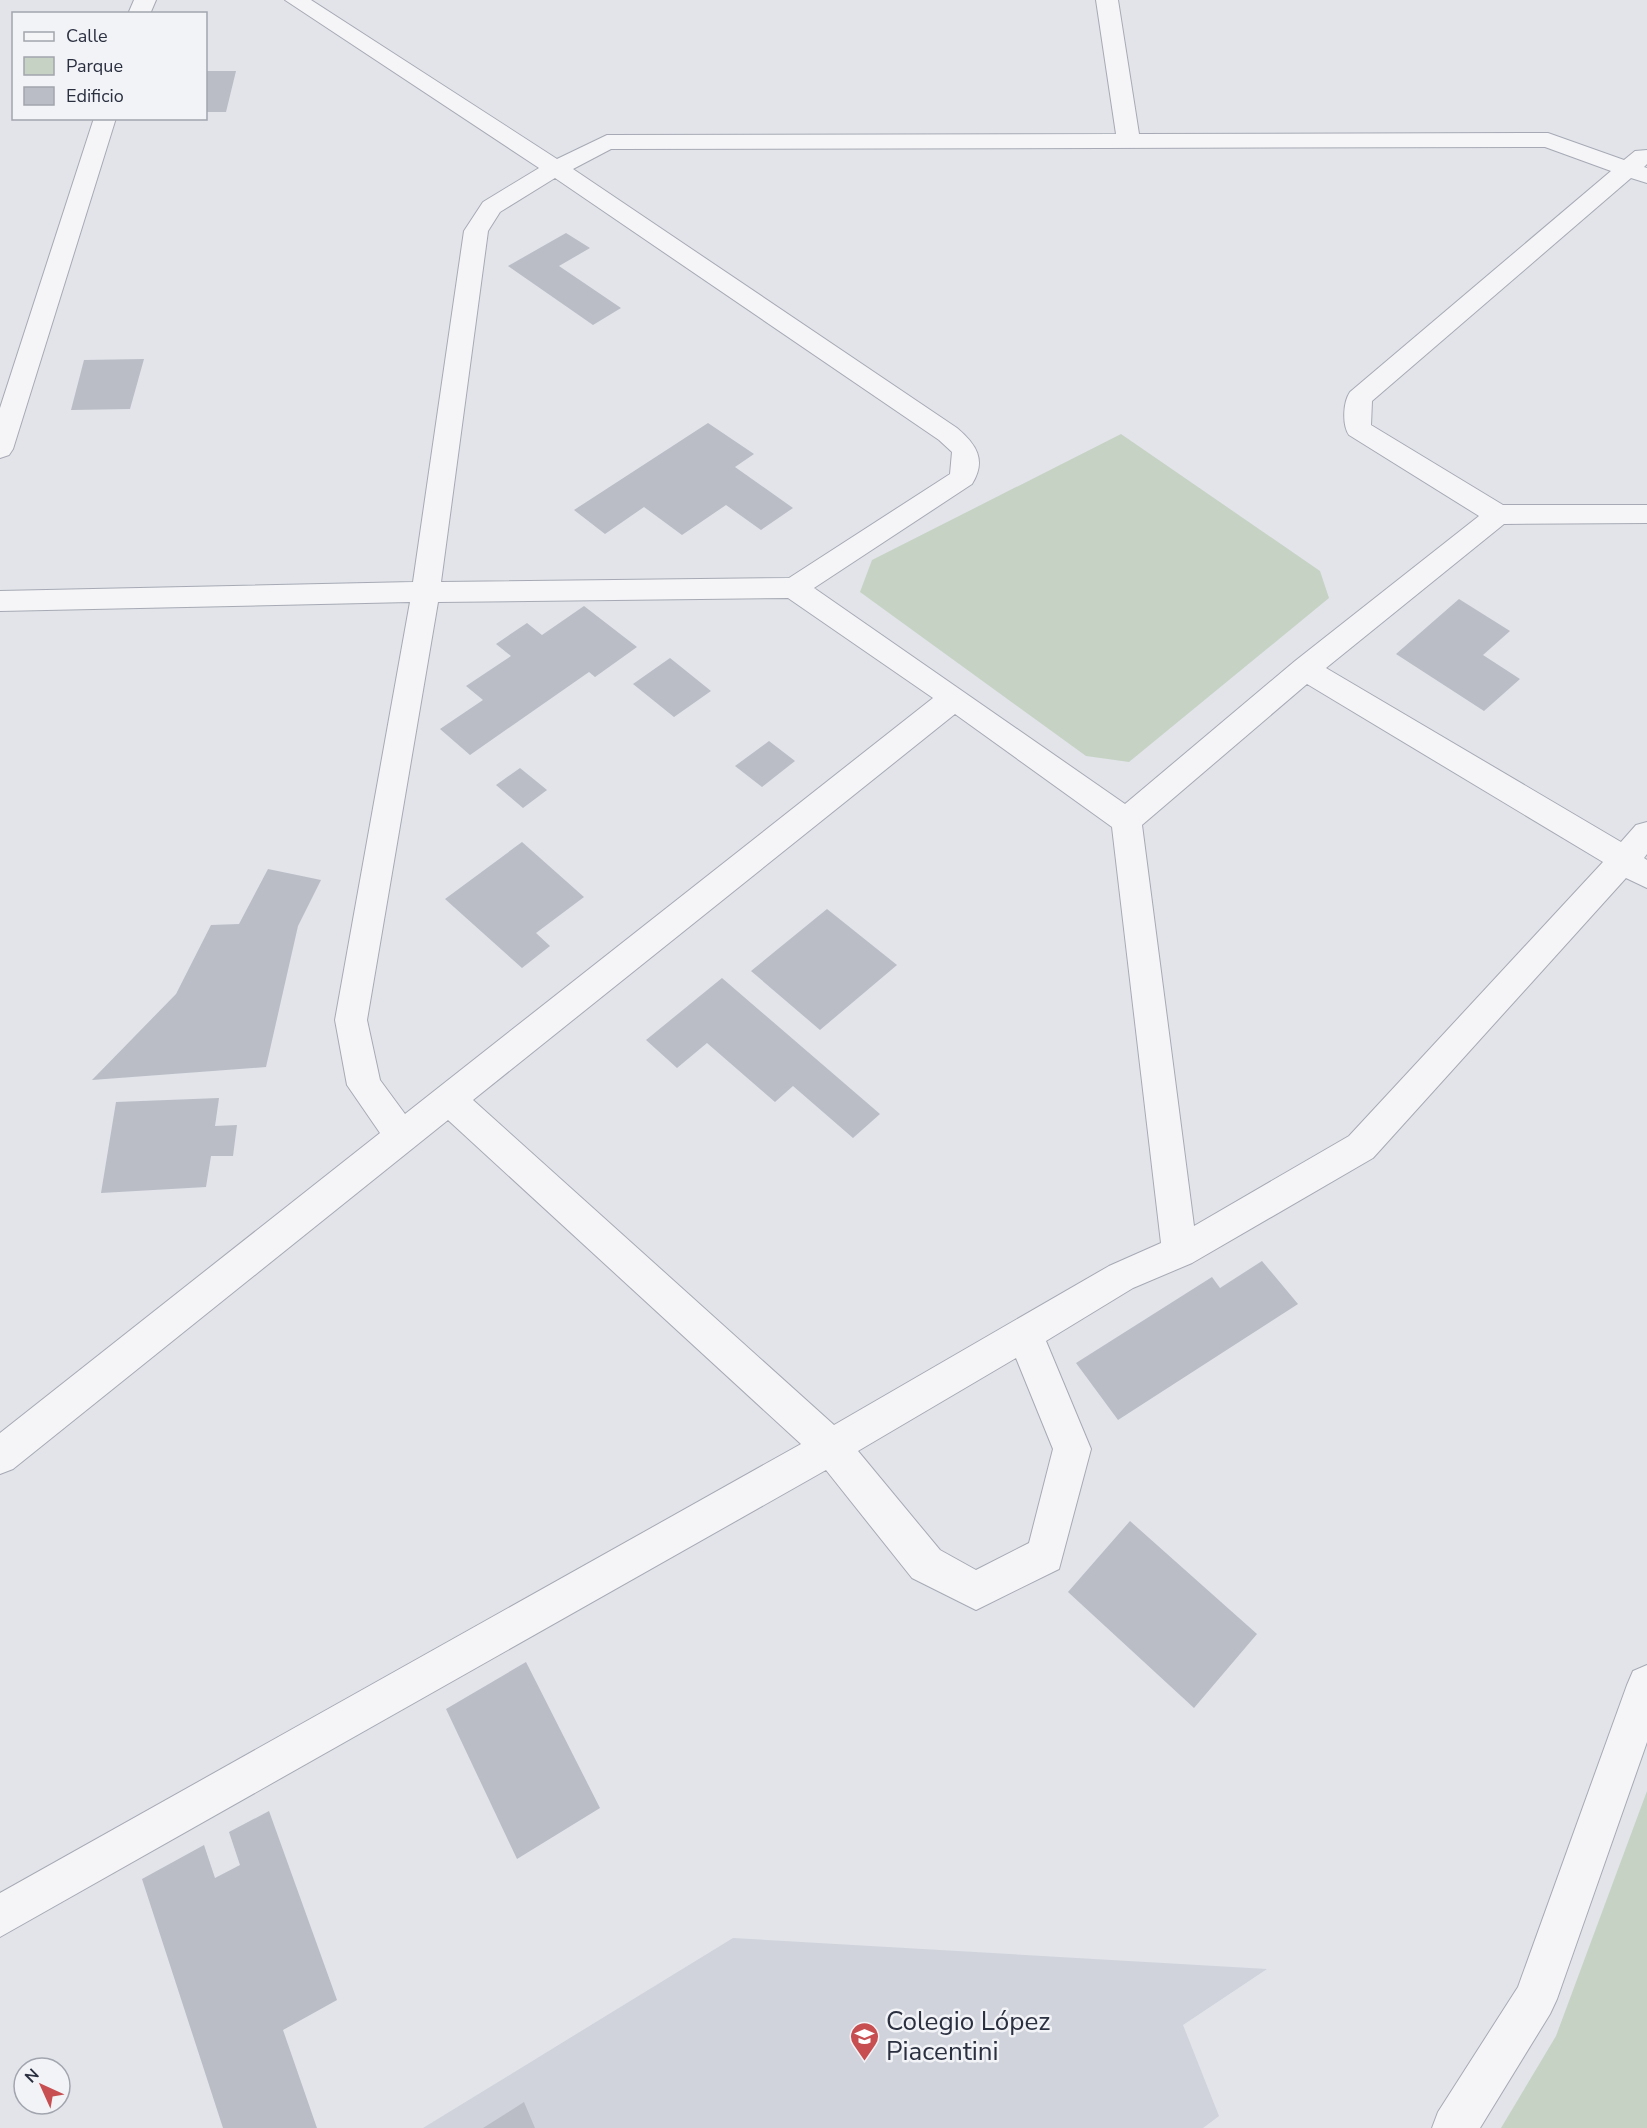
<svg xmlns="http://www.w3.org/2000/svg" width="1647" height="2128" font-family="'Nunito Sans',sans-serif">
<rect width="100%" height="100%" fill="#e2e4ea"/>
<path fill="#d0d3db" d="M 733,1938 L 1267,1969 L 1183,2025 L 1219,2116 L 1203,2128 L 423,2128 Z"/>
<path fill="#c6d3c4" d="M 1121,434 L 1320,571 L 1329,598 L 1129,762 L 1086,756 L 860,592 L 872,560 Z
M 1647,1791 L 1647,2128 L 1501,2128 L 1556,2036 Z"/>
<path fill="#babdc6" d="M 206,71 L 236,71 L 226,112 L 206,112 Z
M 566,233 L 590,248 L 559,266 L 621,308 L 593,325 L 508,266 Z
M 144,359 L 130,409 L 71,410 L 84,360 Z
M 708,423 L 754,454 L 735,467 L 793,508 L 761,530 L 726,505 L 682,535 L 644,507 L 605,534 L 574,510 Z
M 1459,599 L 1510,631 L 1483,655 L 1520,679 L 1484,711 L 1396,654 Z
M 584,606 L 637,647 L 595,677 L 589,672 L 470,755 L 440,729 L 483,700 L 466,686 L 511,656 L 496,644 L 527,623 L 542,635 Z
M 670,658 L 711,691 L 674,717 L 633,684 Z
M 769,741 L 795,761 L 762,787 L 735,766 Z
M 520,768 L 547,790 L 523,808 L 496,785 Z
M 522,842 L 584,897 L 536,933 L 550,946 L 522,968 L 445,899 Z
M 268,869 L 321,880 L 298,926 L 266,1067 L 92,1080 L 176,994 L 211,925 L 239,924 Z
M 827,909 L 897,965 L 820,1030 L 751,971 Z
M 722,978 L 880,1114 L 853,1138 L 793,1086 L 775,1102 L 707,1043 L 677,1068 L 646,1040 Z
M 219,1098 L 215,1126 L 237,1125 L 233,1156 L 211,1156 L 206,1187 L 101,1193 L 116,1102 Z
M 1262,1261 L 1298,1304 L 1118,1420 L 1076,1363 L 1212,1277 L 1220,1288 Z
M 1130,1521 L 1257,1634 L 1194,1708 L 1068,1592 Z
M 526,1662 L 600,1808 L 517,1859 L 446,1709 Z
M 269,1811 L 337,2000 L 283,2030 L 317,2128 L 223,2128 L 142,1879 L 204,1845 L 215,1878 L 240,1865 L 229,1832 Z
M 524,2102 L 535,2128 L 483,2128 Z"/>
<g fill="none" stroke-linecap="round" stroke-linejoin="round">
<defs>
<path id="minor" d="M 134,0 L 156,0 L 150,14 L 128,14 Z
M 285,0 L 311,0 L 557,159 L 607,135 L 1116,134 L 1096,0 L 1118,0 L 1139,134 L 1548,133 L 1624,160 L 1635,151 L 1647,150 L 1647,164 L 1644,167 L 1647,168 L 1647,183 L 1631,178 L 1372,401 L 1371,425 L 1503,505 L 1647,505 L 1647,523 L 1504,524 L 1326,668 L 1621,842 L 1636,825 L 1647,822 L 1647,854 L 1644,858 L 1647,860 L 1647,888 L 1626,878 L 1373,1158 L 1192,1263 L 1133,1288 L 1046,1341 L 1091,1449 L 1059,1569 L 976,1610 L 912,1578 L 826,1470 L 0,1937 L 0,1893 L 801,1444 L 448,1120 L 13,1469 L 0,1474 L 0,1433 L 380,1133 L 347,1085 L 335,1020 L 410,602 L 0,611 L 0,591 L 413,582 L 464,231 L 483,202 L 539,168 ZM 1545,147 L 1611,171 L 1350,392 C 1343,402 1342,425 1349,435 L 1479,516 L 1295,661 L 1125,804 L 814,588 L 972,484 C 987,460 976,444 957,428 L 573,169 L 611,149 ZM 555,178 L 939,440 L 952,452 L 950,474 L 789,578 L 441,582 L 488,231 L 500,212 ZM 788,598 L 933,698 L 405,1114 L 380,1080 L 367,1020 L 438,602 ZM 1307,684 L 1603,862 L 1349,1136 L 1194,1226 L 1142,825 ZM 955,714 L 1112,827 L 1161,1243 L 1109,1266 L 834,1425 L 473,1100 ZM 1016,1358 L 1053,1449 L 1029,1543 L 976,1570 L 940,1550 L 858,1451 Z
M 94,118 L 116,118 L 13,449 L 9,455 L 0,458 L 0,408 Z
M 1647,1665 L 1647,1742 L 1557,1999 L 1550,2014 L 1480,2128 L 1432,2128 L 1438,2112 L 1518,1987 L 1627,1685 L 1633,1671 Z"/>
</defs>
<use href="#minor" stroke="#a7aab4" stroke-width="2"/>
<use href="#minor" fill="#f5f5f8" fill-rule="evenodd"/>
</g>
<defs>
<symbol id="school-pin" viewBox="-11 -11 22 30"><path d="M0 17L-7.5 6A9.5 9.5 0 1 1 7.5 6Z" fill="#c74f51" stroke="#f2f3f7"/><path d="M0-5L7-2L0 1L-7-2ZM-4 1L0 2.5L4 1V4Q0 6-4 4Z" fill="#fff"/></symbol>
</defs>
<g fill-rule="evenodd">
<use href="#school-pin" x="848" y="2020" width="33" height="45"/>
</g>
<g text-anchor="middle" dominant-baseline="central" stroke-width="5" stroke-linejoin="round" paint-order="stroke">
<g font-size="26" fill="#2b3041" stroke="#f2f3f7" text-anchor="start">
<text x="886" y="2021">Colegio López<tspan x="886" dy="30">Piacentini</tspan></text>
</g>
</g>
<rect x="12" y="12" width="195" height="108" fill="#f2f3f7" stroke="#a2a5ae" stroke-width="1.5"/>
<rect x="24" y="32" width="30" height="9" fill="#f5f5f8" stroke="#a2a5ae" stroke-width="1.5"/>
<text x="66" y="42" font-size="18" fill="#2b3041">Calle</text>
<rect x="24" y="57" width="30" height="18" fill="#c6d3c4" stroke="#a2a5ae" stroke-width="1.5"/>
<text x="66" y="72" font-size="18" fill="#2b3041">Parque</text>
<rect x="24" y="87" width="30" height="18" fill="#babdc6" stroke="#a2a5ae" stroke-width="1.5"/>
<text x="66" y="102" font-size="18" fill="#2b3041">Edificio</text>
<g transform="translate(42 2086) rotate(315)"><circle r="28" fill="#f2f3f7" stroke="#a2a5ae" stroke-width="1.5"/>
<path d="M0-4.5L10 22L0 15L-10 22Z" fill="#c74f51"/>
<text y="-9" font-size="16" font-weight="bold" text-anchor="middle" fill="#2b3041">N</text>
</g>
</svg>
